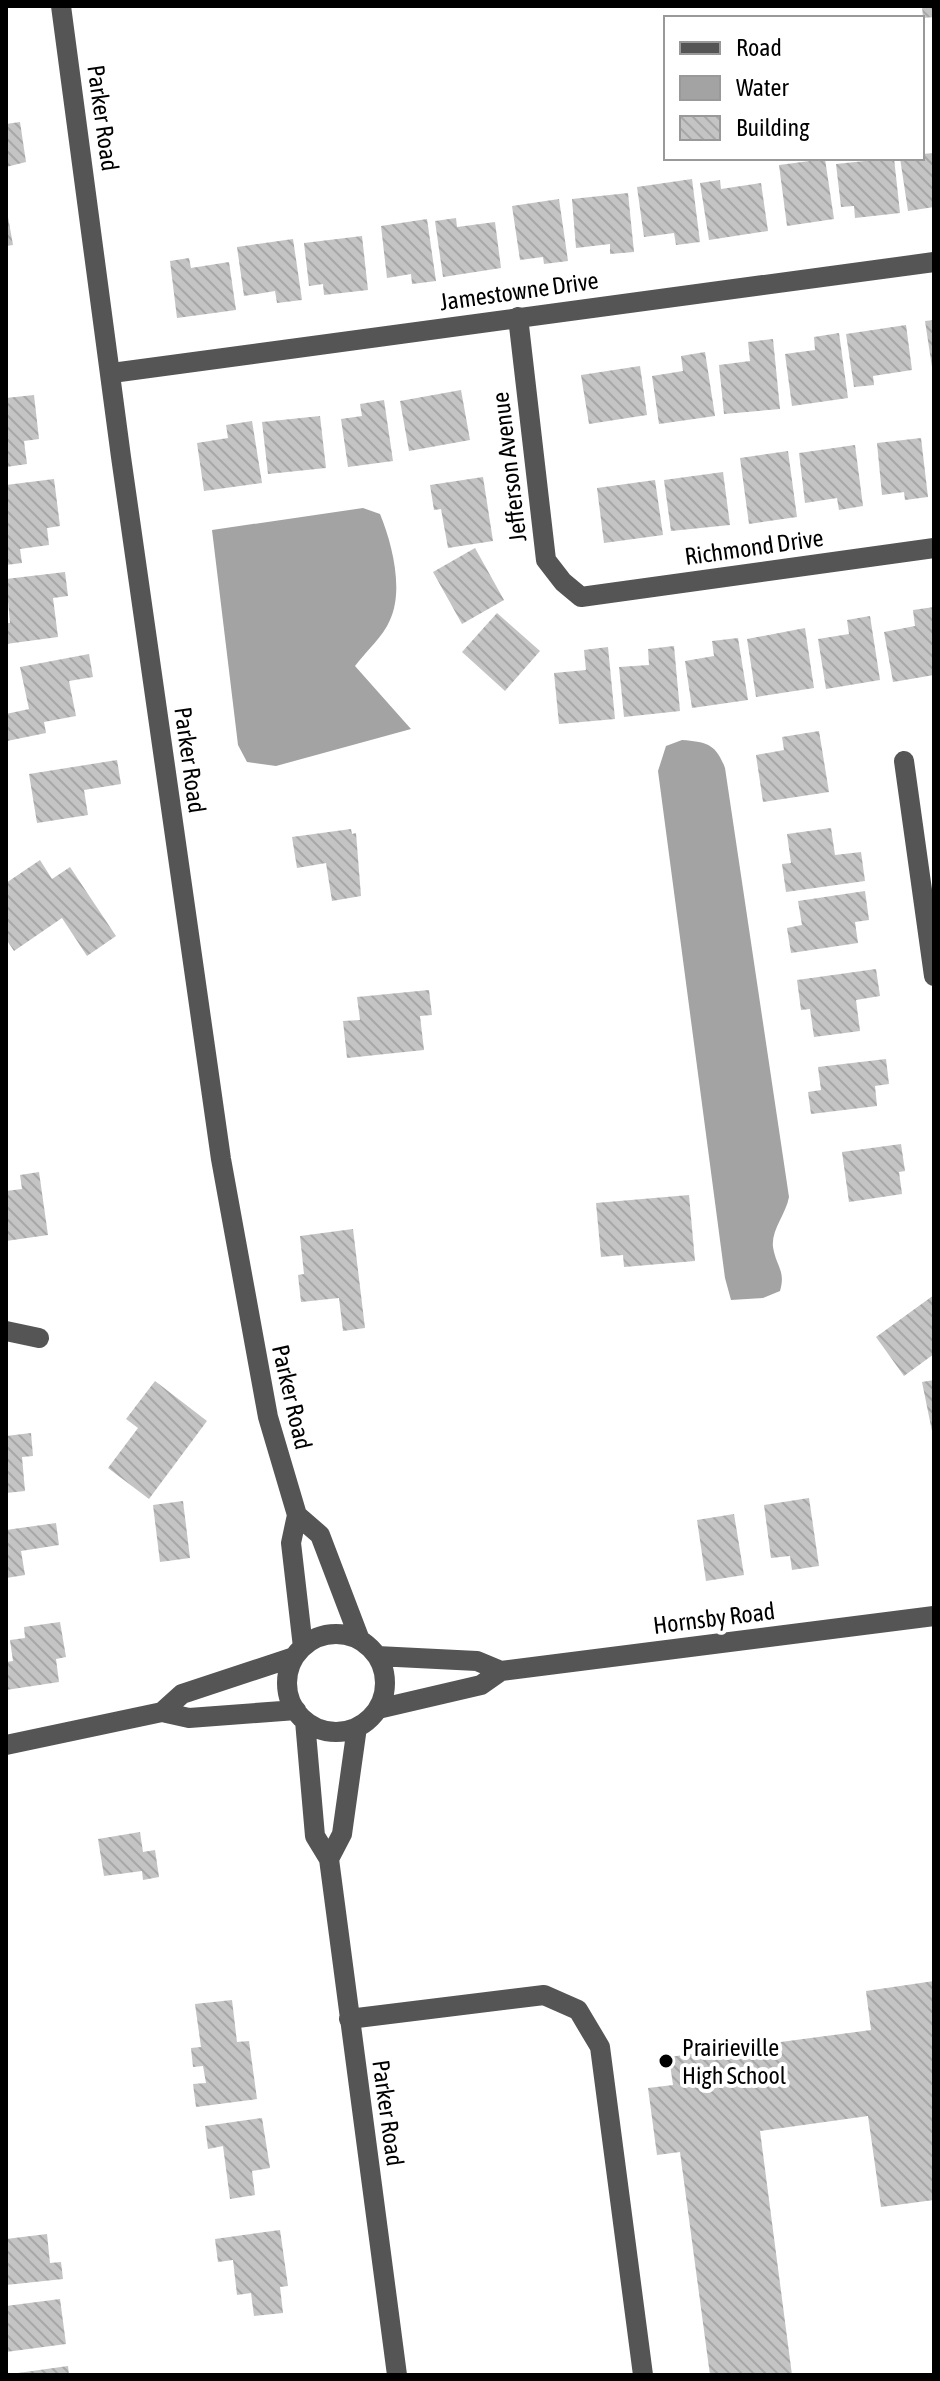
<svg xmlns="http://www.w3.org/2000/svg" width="940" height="2381" font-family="'Asap Condensed',sans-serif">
<defs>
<pattern id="building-back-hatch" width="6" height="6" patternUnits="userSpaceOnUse" patternTransform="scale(2)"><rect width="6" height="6" fill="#c4c4c4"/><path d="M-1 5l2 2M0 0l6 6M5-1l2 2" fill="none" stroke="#a7a7a7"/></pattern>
</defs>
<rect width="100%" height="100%" fill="#fff"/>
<path fill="#a3a3a3" d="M 363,508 L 380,514 C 392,543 404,590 390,620 C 383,637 366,651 355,666 L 411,729 L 276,766 L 247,762 L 238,745 L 212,530 Z
M 682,740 C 707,742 716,744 725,768 L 789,1197 C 786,1214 771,1230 773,1247 C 776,1266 786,1271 780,1291 L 763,1298 L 731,1300 L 725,1278 L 658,771 L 666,746 Z"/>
<path fill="url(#building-back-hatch)" d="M 922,6 L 934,6 L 934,17 L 923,18 Z
M 20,122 L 26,162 L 6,167 L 6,124 Z
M 934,153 L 934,207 L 908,211 L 900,158 L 922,158 L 922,154 Z
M 894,158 L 900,213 L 855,218 L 854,206 L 841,207 L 836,164 Z
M 825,159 L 834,219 L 787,226 L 779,165 Z
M 692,179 L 700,242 L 676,245 L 674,233 L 644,237 L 637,187 Z
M 720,180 L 721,189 L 761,183 L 768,231 L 709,240 L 700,183 Z
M 628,193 L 634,252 L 610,254 L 610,244 L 576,248 L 572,199 Z
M 559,199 L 568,261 L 544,264 L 543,257 L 520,260 L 512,206 Z
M 6,206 L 13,245 L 6,246 Z
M 456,218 L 457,227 L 495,222 L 501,268 L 443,277 L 435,221 Z
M 427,219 L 436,281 L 412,284 L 411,274 L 387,278 L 381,226 Z
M 362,236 L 368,290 L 324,295 L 323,284 L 309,286 L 304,243 Z
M 293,239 L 302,300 L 277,303 L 275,291 L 244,296 L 237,247 Z
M 189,258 L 191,268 L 229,262 L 236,310 L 177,318 L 170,261 Z
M 934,320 L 934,367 L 932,367 L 925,321 Z
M 906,325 L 912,370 L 873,376 L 874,385 L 854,387 L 846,334 Z
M 839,333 L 848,398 L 792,406 L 785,354 L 815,350 L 814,337 Z
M 773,339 L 780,409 L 724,414 L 719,365 L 750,361 L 748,342 Z
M 705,352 L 715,416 L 659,424 L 652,376 L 683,371 L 681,356 Z
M 640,366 L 647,415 L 589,424 L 581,375 Z
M 461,390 L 470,440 L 409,451 L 400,401 Z
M 34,395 L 39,439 L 24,441 L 27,464 L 6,467 L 6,398 Z
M 384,400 L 393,461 L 348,467 L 341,419 L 362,416 L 360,404 Z
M 320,416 L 326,468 L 268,474 L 262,422 Z
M 252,421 L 262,483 L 204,491 L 197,443 L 228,438 L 226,425 Z
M 921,438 L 928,497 L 905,500 L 904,492 L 882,495 L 877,443 Z
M 855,445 L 863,506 L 839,510 L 837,498 L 805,503 L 799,453 Z
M 788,451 L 797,517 L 749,524 L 740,458 Z
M 723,472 L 730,525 L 671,531 L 664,480 Z
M 483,477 L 493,541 L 448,548 L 441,509 L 434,510 L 430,485 Z
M 54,479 L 60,526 L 47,528 L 49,545 L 20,549 L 22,563 L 6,565 L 6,485 Z
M 655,480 L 663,535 L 604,543 L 597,488 Z
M 475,548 L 504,600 L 462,624 L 433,572 Z
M 65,572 L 68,596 L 53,598 L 58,637 L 6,644 L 6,623 L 10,623 L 6,579 Z
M 934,607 L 934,675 L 893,682 L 884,632 L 915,626 L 913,610 Z
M 497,613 L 540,651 L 505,691 L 462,652 Z
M 870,616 L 880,680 L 826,689 L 818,639 L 849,634 L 847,620 Z
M 805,628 L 814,688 L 756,697 L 747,639 Z
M 738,638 L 748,700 L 692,708 L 685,661 L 714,656 L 712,641 Z
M 674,646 L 680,711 L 624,717 L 619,667 L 649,665 L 648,649 Z
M 608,647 L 615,719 L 559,724 L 554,673 L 586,670 L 584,650 Z
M 89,654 L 93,677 L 69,681 L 76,716 L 44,722 L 46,733 L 7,741 L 6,714 L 29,709 L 20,667 Z
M 819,731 L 829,792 L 763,802 L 756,755 L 784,750 L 782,737 Z
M 117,760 L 121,784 L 84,790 L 88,815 L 37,823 L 29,774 Z
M 831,828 L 835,855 L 861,852 L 865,881 L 786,892 L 782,864 L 791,863 L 787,834 Z
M 351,829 L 352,834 L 356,833 L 361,896 L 332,901 L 326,863 L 297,868 L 292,837 Z
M 40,860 L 52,879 L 70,867 L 116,936 L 87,956 L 62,918 L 14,951 L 6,939 L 6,883 Z
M 865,891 L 869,920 L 855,922 L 858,943 L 791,953 L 787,928 L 802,925 L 798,901 Z
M 876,969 L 880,996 L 856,1000 L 860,1031 L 814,1037 L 810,1009 L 801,1010 L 797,980 Z
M 429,990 L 432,1015 L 420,1016 L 424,1050 L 347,1058 L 343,1021 L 360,1020 L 357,997 Z
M 886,1059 L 889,1084 L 875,1086 L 877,1106 L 811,1114 L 808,1092 L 821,1090 L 818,1067 Z
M 901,1144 L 905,1171 L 899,1172 L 902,1194 L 849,1202 L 842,1152 Z
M 39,1172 L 48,1235 L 6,1241 L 6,1191 L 22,1189 L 20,1175 Z
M 689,1195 L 695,1261 L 624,1267 L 623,1255 L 601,1257 L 596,1203 Z
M 353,1229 L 365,1328 L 343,1331 L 339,1298 L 301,1302 L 298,1275 L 304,1274 L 300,1236 Z
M 934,1295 L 934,1354 L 904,1376 L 876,1337 Z
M 934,1380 L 934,1436 L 933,1436 L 922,1382 Z
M 155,1381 L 207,1421 L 149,1499 L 108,1468 L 138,1428 L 126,1419 Z
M 31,1433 L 33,1456 L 22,1457 L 25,1491 L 6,1493 L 6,1436 Z
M 809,1498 L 819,1566 L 792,1570 L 790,1556 L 771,1558 L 764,1505 Z
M 183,1501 L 190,1558 L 160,1562 L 153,1505 Z
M 734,1514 L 744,1575 L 706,1581 L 697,1520 Z
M 56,1523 L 59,1545 L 21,1551 L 25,1575 L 6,1578 L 6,1530 Z
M 60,1622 L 66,1657 L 56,1659 L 59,1682 L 6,1690 L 6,1662 L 13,1661 L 10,1640 L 25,1638 L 24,1627 Z
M 140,1832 L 143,1852 L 155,1850 L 159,1877 L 143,1880 L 142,1871 L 104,1876 L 98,1839 Z
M 934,1981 L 934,2200 L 881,2207 L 868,2116 L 760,2131 L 792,2375 L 710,2375 L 680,2152 L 657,2155 L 648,2088 L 673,2085 L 669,2057 L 871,2030 L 866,1991 Z
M 232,2000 L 237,2042 L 249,2041 L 257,2099 L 196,2107 L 193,2084 L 206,2083 L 203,2066 L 193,2067 L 191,2048 L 201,2047 L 195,2004 Z
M 262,2118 L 270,2168 L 252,2171 L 255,2195 L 230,2199 L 223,2146 L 208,2149 L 205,2126 Z
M 280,2230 L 288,2286 L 280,2287 L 283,2313 L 254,2316 L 251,2293 L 237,2295 L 233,2260 L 218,2262 L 215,2239 Z
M 47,2234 L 50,2263 L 61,2262 L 63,2279 L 6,2285 L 6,2239 Z
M 60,2299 L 66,2344 L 6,2352 L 6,2306 Z
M 68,2366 L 69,2375 L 18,2375 L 18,2373 Z"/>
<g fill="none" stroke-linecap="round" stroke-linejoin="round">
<path stroke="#555" stroke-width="20" d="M 61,6 L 121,457 L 221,1159 L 268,1417 L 297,1515 L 291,1543 L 303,1647
M 518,317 L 546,560 L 563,582 L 581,597 L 934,548
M 112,373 L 934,262
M 904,761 L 934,976
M 6,1331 L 39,1338
M 297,1515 L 320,1535 L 360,1640
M287 1683a49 49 0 1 1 98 0a49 49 0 1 1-98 0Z
M 377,1656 L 477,1661 L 501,1671
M 378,1709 L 481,1685 L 501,1671 L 934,1616
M 162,1712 L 182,1694 L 294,1657
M 305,1721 L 315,1836 L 329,1859 L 397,2375
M 6,1745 L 162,1712 L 189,1718 L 296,1710
M 329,1859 L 342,1834 L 357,1727
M 349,2019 L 544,1995 L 578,2010 L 600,2047 L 643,2375"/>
</g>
<circle fill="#000" stroke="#fff" stroke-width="3" cx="666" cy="2061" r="8"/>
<g text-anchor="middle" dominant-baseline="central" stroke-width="8" stroke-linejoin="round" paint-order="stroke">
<g font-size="24" fill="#000" stroke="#fff">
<text transform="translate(103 118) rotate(82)">Parker Road</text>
<text transform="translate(519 291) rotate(-8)">Jamestowne Drive</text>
<text transform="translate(509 467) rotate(-97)">Jefferson Avenue</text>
<text transform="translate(754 547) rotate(-8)">Richmond Drive</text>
<text transform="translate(190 760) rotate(82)">Parker Road</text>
<text transform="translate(292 1397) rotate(77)">Parker Road</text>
<text transform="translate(714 1618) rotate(-7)">Hornsby Road</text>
<text transform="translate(388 2113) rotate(82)">Parker Road</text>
</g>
<g font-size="24" fill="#000" stroke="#fff" text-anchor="start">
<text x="682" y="2047">Prairieville<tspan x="682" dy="28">High School</tspan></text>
</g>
</g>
<rect width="940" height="2381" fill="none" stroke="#000000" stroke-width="16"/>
<rect x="664" y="16" width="260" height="144" fill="#ffffff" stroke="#999999" stroke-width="2"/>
<rect x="680" y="42" width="40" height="12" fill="#555555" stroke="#999999" stroke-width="2"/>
<text x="736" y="56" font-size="24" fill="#000000">Road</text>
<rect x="680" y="76" width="40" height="24" fill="#a3a3a3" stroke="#999999" stroke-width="2"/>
<text x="736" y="96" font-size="24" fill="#000000">Water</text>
<rect x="680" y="116" width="40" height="24" fill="url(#building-back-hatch)" stroke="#999999" stroke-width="2"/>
<text x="736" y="136" font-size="24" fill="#000000">Building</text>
</svg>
